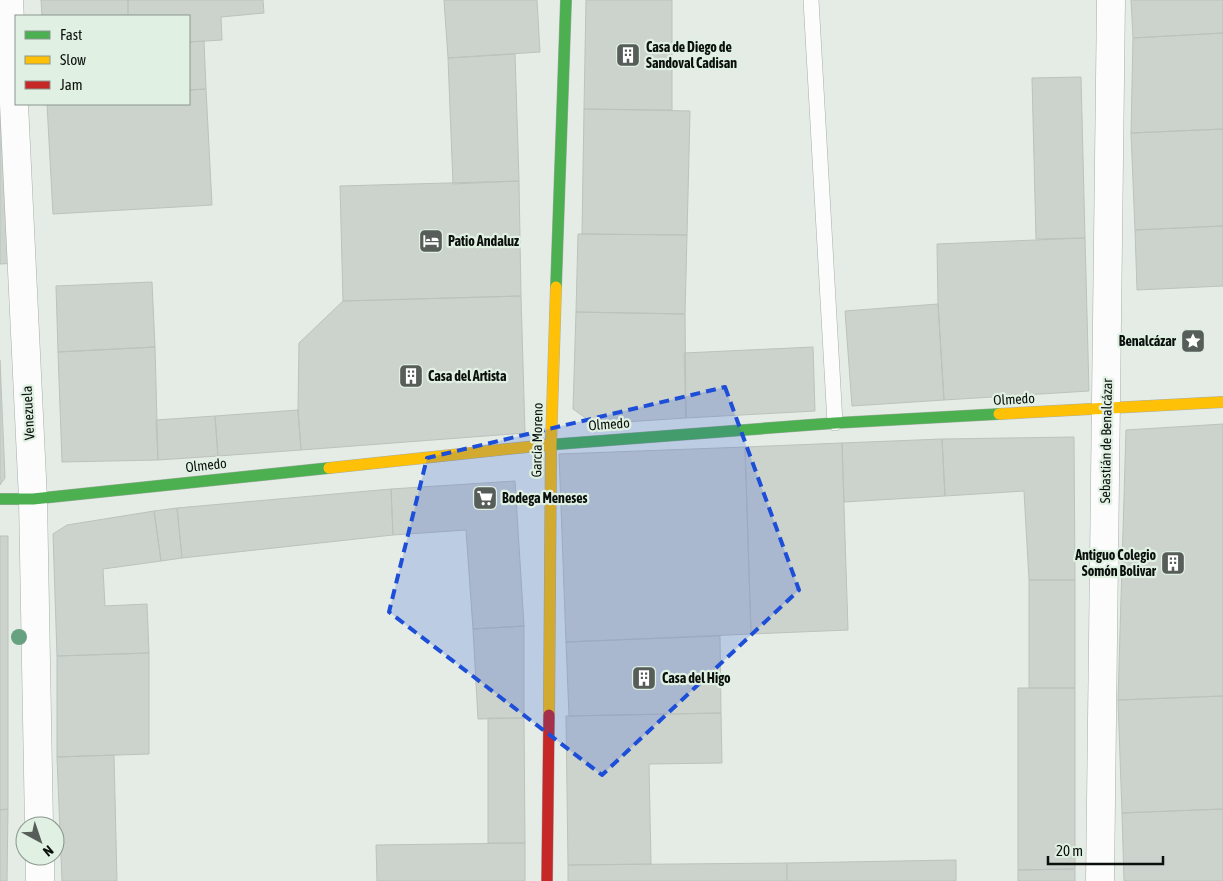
<svg xmlns="http://www.w3.org/2000/svg" width="1223" height="881" font-family="'Asap Condensed',sans-serif">
<rect width="100%" height="100%" fill="#e4ece5"/>
<path fill="#ccd2cc" stroke="#bcc2bc" d="M 41,0 L 128,0 L 128,16 L 42,16 Z
M 128,0 L 263,0 L 264,13 L 221,17 L 222,40 L 189,42 L 189,16 L 128,16 Z
M 444,0 L 537,0 L 540,52 L 448,58 Z
M 586,0 L 672,0 L 672,110 L 584,109 Z
M 1131,0 L 1223,0 L 1223,33 L 1133,38 Z
M 1223,33 L 1223,129 L 1131,133 L 1133,38 Z
M 204,41 L 206,89 L 189,90 L 189,42 Z
M 515,54 L 519,181 L 453,184 L 448,58 Z
M 1081,77 L 1085,238 L 1036,239 L 1032,78 Z
M 206,89 L 212,205 L 53,214 L 47,104 L 189,104 L 189,90 Z
M 584,109 L 690,111 L 687,235 L 582,234 Z
M 10,116 L 16,263 L 0,264 L 0,117 Z
M 1223,129 L 1223,226 L 1135,230 L 1131,133 Z
M 519,181 L 521,296 L 343,301 L 340,186 Z
M 1223,226 L 1223,286 L 1137,290 L 1135,230 Z
M 578,234 L 687,235 L 685,314 L 576,312 Z
M 1085,238 L 1089,391 L 944,400 L 938,304 L 937,244 Z
M 152,282 L 155,347 L 58,352 L 56,286 Z
M 521,296 L 525,433 L 301,450 L 298,410 L 299,343 L 343,301 Z
M 938,304 L 944,400 L 852,406 L 845,311 Z
M 576,312 L 685,314 L 686,418 L 594,424 L 573,409 Z
M 155,347 L 158,460 L 62,462 L 58,352 Z
M 813,347 L 815,411 L 686,418 L 684,353 Z
M 0,360 L 5,478 L 0,485 Z
M 298,410 L 301,450 L 218,456 L 215,416 Z
M 215,416 L 218,456 L 158,460 L 156,420 Z
M 1223,424 L 1223,696 L 1118,700 L 1126,430 Z
M 1074,437 L 1075,580 L 1029,580 L 1024,491 L 945,496 L 942,439 Z
M 942,439 L 945,496 L 844,502 L 842,443 Z
M 842,443 L 848,630 L 751,634 L 745,447 Z
M 745,447 L 751,634 L 566,642 L 559,454 Z
M 515,481 L 524,626 L 473,629 L 466,530 L 393,535 L 391,489 Z
M 391,489 L 393,535 L 182,558 L 177,508 Z
M 177,508 L 182,558 L 161,561 L 154,511 Z
M 154,511 L 161,561 L 103,569 L 105,606 L 147,604 L 149,653 L 57,656 L 53,534 L 67,525 Z
M 0,536 L 8,536 L 8,809 L 0,810 Z
M 1029,580 L 1075,580 L 1075,688 L 1029,688 Z
M 524,626 L 524,718 L 478,719 L 473,629 Z
M 720,636 L 721,713 L 569,716 L 566,642 Z
M 149,653 L 149,754 L 57,757 L 57,656 Z
M 1018,688 L 1075,688 L 1075,869 L 1018,870 Z
M 1223,696 L 1223,809 L 1122,813 L 1118,700 Z
M 721,713 L 722,763 L 649,764 L 651,864 L 568,865 L 566,716 Z
M 488,718 L 524,718 L 525,843 L 488,843 Z
M 114,755 L 117,881 L 62,881 L 57,757 Z
M 8,809 L 7,881 L 0,881 L 0,810 Z
M 1223,809 L 1223,881 L 1124,881 L 1122,813 Z
M 525,843 L 525,881 L 377,881 L 376,845 Z
M 956,860 L 956,881 L 787,881 L 787,863 Z
M 787,863 L 787,881 L 568,881 L 568,865 Z
M 1075,869 L 1075,881 L 1018,881 L 1018,870 Z"/>
<g fill="none" stroke-linecap="round" stroke-linejoin="round">
<defs>
<path id="lane" d="M 811,0 L 835,423"/>
<path id="street" d="M 9,0 L 33,499 L 39,826
M 40,856 L 40,881
M 1100,881 L 1111,0"/>
<path id="fast" d="M 556,287 L 566,0
M 546,445 L 835,423 L 999,414
M 0,499 L 33,499 L 329,468"/>
<path id="slow" d="M 999,414 L 1223,402
M 329,468 L 546,445
M 549,715 L 551,444 L 556,287"/>
<path id="jam" d="M 547,881 L 549,715"/>
</defs>
<use href="#lane" stroke="#a8aea8" stroke-width="16"/>
<use href="#street" stroke="#a8aea8" stroke-width="29"/>
<use href="#fast" stroke="#a8aea8" stroke-width="12"/>
<use href="#slow" stroke="#a8aea8" stroke-width="12"/>
<use href="#jam" stroke="#a8aea8" stroke-width="12"/>
<use href="#lane" stroke="#fbfcfb" stroke-width="15"/>
<use href="#street" stroke="#fbfcfb" stroke-width="28"/>
<use href="#fast" stroke="#4caf50" stroke-width="11"/>
<use href="#slow" stroke="#ffc107" stroke-width="11"/>
<use href="#jam" stroke="#c62828" stroke-width="11"/>
</g>
<circle fill="#67a17f" cx="19" cy="637" r="8"/>
<path fill="#1d4ed8" fill-opacity="0.2" stroke="#1d4ed8" stroke-width="4" stroke-dasharray="10 6" stroke-linejoin="round" d="M 725,387 L 799,590 L 602,775 L 389,612 L 427,458 Z"/>
<defs>
<symbol id="building-square" viewBox="-11 -11 22 22"><rect x="-9" y="-9" width="18" height="18" rx="4" fill="#575d58" stroke="#e0f0e3"/><path d="M-4-6H4V6H1V3H-1V6H-4ZM-2.5-4.3h1.7v1.8h-1.7ZM.8-4.3h1.7v1.8H.8ZM-2.5-1h1.7V.8h-1.7ZM.8-1h1.7V.8H.8Z" fill="#fff"/></symbol>
<symbol id="hotel-square" viewBox="-11 -11 22 22"><rect x="-9" y="-9" width="18" height="18" rx="4" fill="#575d58" stroke="#e0f0e3"/><path d="M-6-4.5h1.5V1H6V5H4.5V3h-9V5H-6ZM-4 0a1.8 1.8 0 1 1 3.6 0ZM.5 0V-2.5h3Q6-2.5 6 0Z" fill="#fff"/></symbol>
<symbol id="sight-square" viewBox="-11 -11 22 22"><rect x="-9" y="-9" width="18" height="18" rx="4" fill="#575d58" stroke="#e0f0e3"/><path d="M0-6L1.8-2.2L6-1.7L2.9 1.2L3.7 5.4L0 3.3L-3.7 5.4L-2.9 1.2L-6-1.7L-1.8-2.2Z" fill="#fff"/></symbol>
<symbol id="supermarket-square" viewBox="-11 -11 22 22"><rect x="-9" y="-9" width="18" height="18" rx="4" fill="#575d58" stroke="#e0f0e3"/><path d="M-6-5.5h2.5l.6 2H6L4.5 2H-2.5L-4.4-4H-6ZM-1.5 3.2a1.3 1.3 0 1 0 .1 0ZM3 3.2a1.3 1.3 0 1 0 .1 0Z" fill="#fff"/></symbol>
</defs>
<g fill-rule="evenodd">
<use href="#building-square" x="614" y="41" width="28" height="28"/>
<use href="#hotel-square" x="417" y="227" width="28" height="28"/>
<use href="#sight-square" x="1179" y="327" width="28" height="28"/>
<use href="#building-square" x="397" y="362" width="28" height="28"/>
<use href="#supermarket-square" x="471" y="484" width="28" height="28"/>
<use href="#building-square" x="1159" y="549" width="28" height="28"/>
<use href="#building-square" x="630" y="664" width="28" height="28"/>
</g>
<g text-anchor="middle" dominant-baseline="central" stroke-width="4.5" stroke-linejoin="round" paint-order="stroke">
<g font-size="14" font-weight="bold" fill="#0b100c" stroke="#e0f0e3" text-anchor="start">
<text x="646" y="47">Casa de Diego de<tspan x="646" dy="16">Sandoval Cadisan</tspan></text>
<text x="448" y="241">Patio Andaluz</text>
<text x="1176" y="341" text-anchor="end">Benalcázar</text>
<text x="428" y="376">Casa del Artista</text>
<text x="502" y="498">Bodega Meneses</text>
<text x="1156" y="555" text-anchor="end">Antiguo Colegio<tspan x="1156" dy="16">Somón Bolivar</tspan></text>
<text x="662" y="678">Casa del Higo</text>
</g>
<g font-size="14" fill="#0b100c" stroke="#e0f0e3">
<text transform="translate(1014 399) rotate(-3)">Olmedo</text>
<text transform="translate(28 413) rotate(-93)">Venezuela</text>
<text transform="translate(609 424) rotate(-4)">Olmedo</text>
<text transform="translate(537 440) rotate(-89)">García Moreno</text>
<text transform="translate(1106 441) rotate(-89)">Sebastián de Benalcázar</text>
<text transform="translate(206 465) rotate(-6)">Olmedo</text>
</g>
</g>
<rect x="15" y="15" width="175" height="90" fill="#e0f0e3" stroke="#8b968d"/>
<rect x="25" y="31" width="25" height="8" fill="#4caf50" stroke="#8b968d"/>
<text x="60" y="40" font-size="15" fill="#0b100c">Fast</text>
<rect x="25" y="56" width="25" height="8" fill="#ffc107" stroke="#8b968d"/>
<text x="60" y="65" font-size="15" fill="#0b100c">Slow</text>
<rect x="25" y="81" width="25" height="8" fill="#c62828" stroke="#8b968d"/>
<text x="60" y="90" font-size="15" fill="#0b100c">Jam</text>
<g transform="translate(40 841) rotate(140)"><circle r="24" fill="#e0f0e3" stroke="#8b968d"/>
<path d="M0-4L9 19L0 12L-9 19Z" fill="#575d58"/>
<text y="-8" font-size="14" font-weight="bold" text-anchor="middle" fill="#0b100c">N</text>
</g>
<path d="M1048 856v8h115v-8" fill="none" stroke="#0b100c" stroke-width="2.5"/>
<text x="1056" y="856" font-size="15" fill="#0b100c" stroke="#e0f0e3" stroke-width="4" paint-order="stroke">20 m</text>
</svg>
